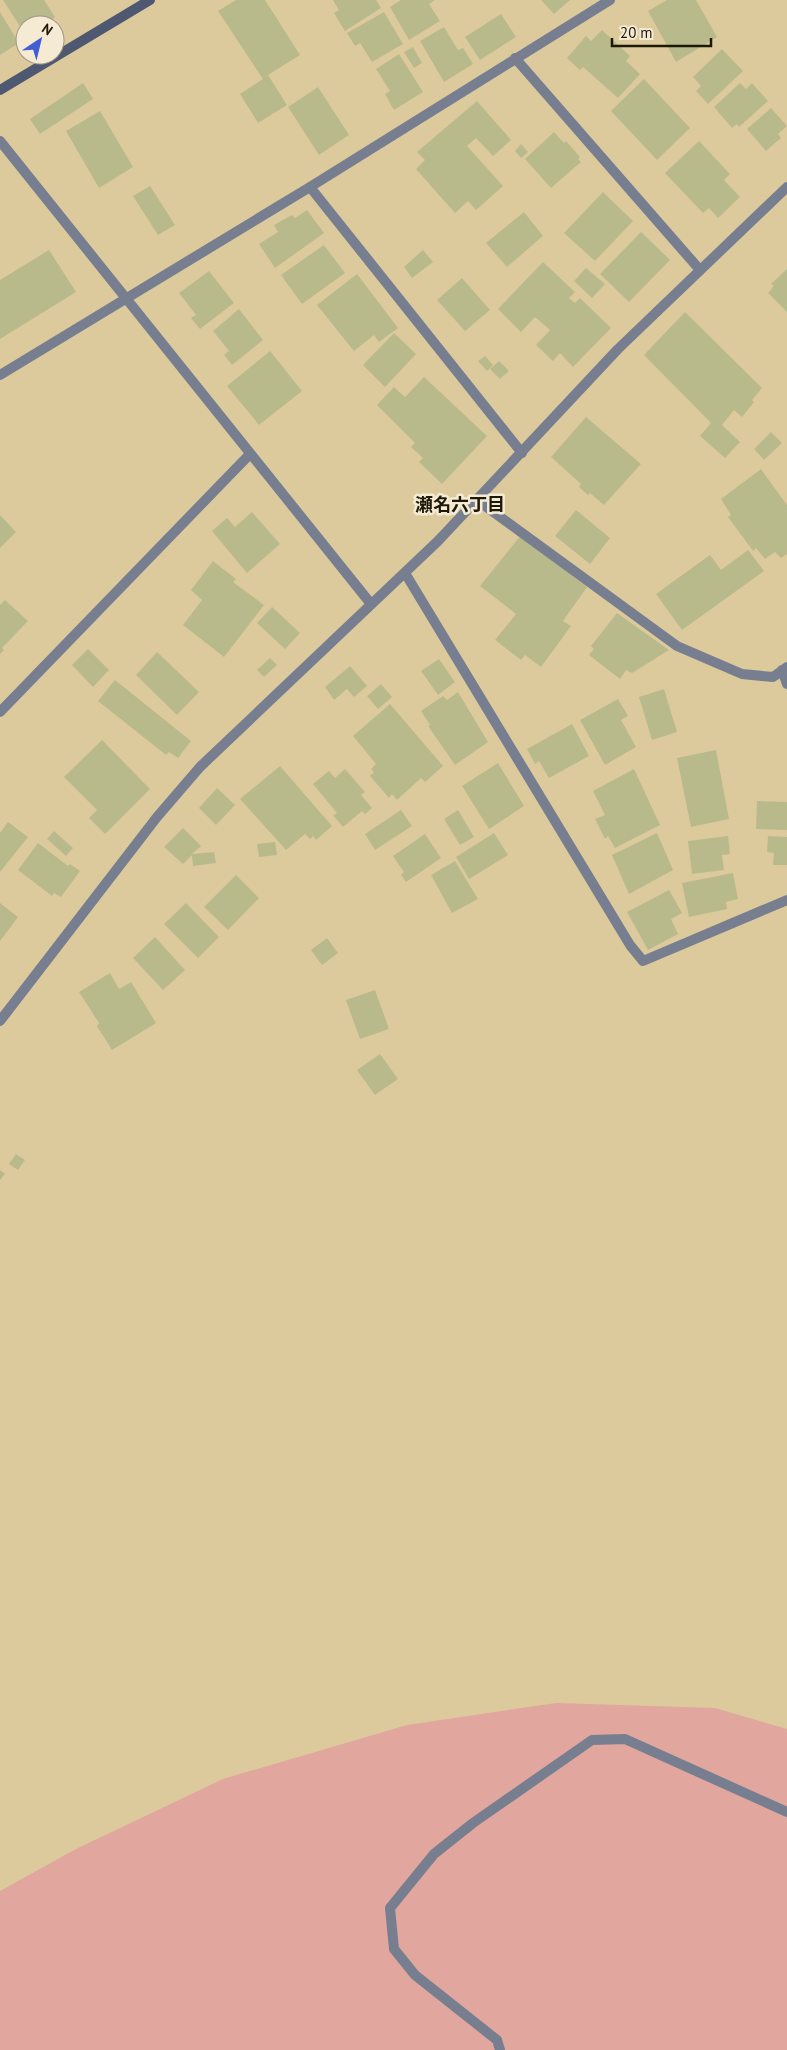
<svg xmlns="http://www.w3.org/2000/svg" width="787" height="2050" font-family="'PT Sans','Noto Sans JP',sans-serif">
<rect width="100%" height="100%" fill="#dcca9d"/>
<path fill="#e1a69e" d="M 556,1703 L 715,1708 L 787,1729 L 787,2050 L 0,2050 L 0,1891 L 76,1849 L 223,1779 L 407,1725 Z"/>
<path fill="#b9ba8b" d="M 3,0 L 44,0 L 55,17 L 43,25 L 25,25 L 25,34 Z
M 236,0 L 265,0 L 300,55 L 268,75 L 287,105 L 258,123 L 240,94 L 263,79 L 218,11 Z
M 333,0 L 376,0 L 381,8 L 345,31 L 334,13 L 339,10 Z
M 401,0 L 435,0 L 429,4 L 440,21 L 409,40 L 390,7 Z
M 541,0 L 570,0 L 554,14 Z
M 667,0 L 696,0 L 717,37 L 676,62 L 648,11 Z
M 0,12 L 19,43 L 0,55 Z
M 384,12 L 403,44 L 372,62 L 360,43 L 355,46 L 347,33 Z
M 501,14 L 516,37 L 480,60 L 465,37 Z
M 444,27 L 458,50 L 463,48 L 473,64 L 444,82 L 420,41 Z
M 602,30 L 630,56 L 626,61 L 640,74 L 618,98 L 583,67 L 580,70 L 567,58 L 586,36 L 591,41 Z
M 413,47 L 422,63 L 414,68 L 404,52 Z
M 722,49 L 743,71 L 708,104 L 696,91 L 701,86 L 693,77 Z
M 399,54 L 423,92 L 394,110 L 385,94 L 390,91 L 376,69 Z
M 644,79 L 690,128 L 657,160 L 611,111 Z
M 83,83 L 93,99 L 40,134 L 30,119 Z
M 740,83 L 746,89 L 752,83 L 768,101 L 739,127 L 737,124 L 732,128 L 714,107 Z
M 318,87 L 349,135 L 319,155 L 288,107 Z
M 477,101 L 511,140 L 493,156 L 476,138 L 467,146 L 503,186 L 476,210 L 468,201 L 455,213 L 416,169 L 425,160 L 417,152 Z
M 771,108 L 787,126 L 778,134 L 781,138 L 766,151 L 747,129 Z
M 100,111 L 133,167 L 99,188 L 66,131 Z
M 554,132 L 564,143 L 566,141 L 580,157 L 578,159 L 581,162 L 551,188 L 525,159 Z
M 699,141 L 730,174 L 724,180 L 740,197 L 718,218 L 709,208 L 703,213 L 665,173 Z
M 521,144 L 528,152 L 521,158 L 515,151 Z
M 150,186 L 175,225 L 158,235 L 133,196 Z
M 603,192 L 633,221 L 595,261 L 564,233 Z
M 307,210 L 324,233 L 275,268 L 259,244 L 278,232 L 274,225 L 292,215 L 295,218 Z
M 524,212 L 543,236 L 507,267 L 486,243 Z
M 641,232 L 670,260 L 629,302 L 600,274 Z
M 324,245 L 345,273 L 302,304 L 281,275 Z
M 49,250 L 76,292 L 0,339 L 0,280 Z
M 423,250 L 433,262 L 412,278 L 404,267 Z
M 543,262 L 575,292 L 569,298 L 575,303 L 580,298 L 611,328 L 573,367 L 560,353 L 553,361 L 536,345 L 550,330 L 535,317 L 521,332 L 498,309 Z
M 586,268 L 605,284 L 592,298 L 574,281 Z
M 787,269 L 787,312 L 768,293 L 774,286 L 771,284 Z
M 209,271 L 234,303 L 200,329 L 191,318 L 196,315 L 179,293 Z
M 357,274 L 398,328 L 379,342 L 374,335 L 354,351 L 317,305 Z
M 462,278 L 490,310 L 465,331 L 437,300 Z
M 239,309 L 263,340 L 232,365 L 224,355 L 229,351 L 213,331 Z
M 685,312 L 762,388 L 752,400 L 754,402 L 742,417 L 734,410 L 722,425 L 740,442 L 725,458 L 700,436 L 711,423 L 644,355 Z
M 394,333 L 416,354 L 385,387 L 363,365 Z
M 270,351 L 302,391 L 259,425 L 227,386 Z
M 485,356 L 493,365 L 487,371 L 478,361 Z
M 499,361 L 509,371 L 500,379 L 490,369 Z
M 424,377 L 487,436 L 442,484 L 419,462 L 423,458 L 411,447 L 415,443 L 377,405 L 394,387 L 405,397 Z
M 586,417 L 641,464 L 604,505 L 590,493 L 588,495 L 579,487 L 581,484 L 551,457 Z
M 771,432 L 782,443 L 764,460 L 754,449 Z
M 761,469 L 787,505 L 787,554 L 781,558 L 775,552 L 765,559 L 756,548 L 753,551 L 728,517 L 731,515 L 721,499 Z
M 576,510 L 610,538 L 590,564 L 555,536 Z
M 252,512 L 280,544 L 247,573 L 212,531 L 227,518 L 235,527 Z
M 0,515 L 16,532 L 0,548 Z
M 521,535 L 587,587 L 563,621 L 571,626 L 541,667 L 525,655 L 521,660 L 495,640 L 516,614 L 480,586 Z
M 748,550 L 764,571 L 682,630 L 656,594 L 710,555 L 721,570 Z
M 213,561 L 236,579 L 233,582 L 264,605 L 224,657 L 183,625 L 202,600 L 191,590 Z
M 5,600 L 28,621 L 2,648 L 4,650 L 0,654 L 0,605 Z
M 272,607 L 300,633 L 285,649 L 257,623 Z
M 617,613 L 669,650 L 632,673 L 626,670 L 620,679 L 589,655 L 594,649 L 591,646 Z
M 88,649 L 109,670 L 93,687 L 72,665 Z
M 157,652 L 199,692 L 177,715 L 136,675 Z
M 270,658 L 277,665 L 264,677 L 257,670 Z
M 439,659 L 455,682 L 438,695 L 421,671 Z
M 350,666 L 367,686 L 354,697 L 347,689 L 334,700 L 325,687 Z
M 115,680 L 191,741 L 178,758 L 169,752 L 166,755 L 98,701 Z
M 381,684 L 392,697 L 378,709 L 367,696 Z
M 664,689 L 677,732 L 652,740 L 639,697 Z
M 458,692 L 488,742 L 455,765 L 428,726 L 430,725 L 421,711 L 443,696 L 447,700 Z
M 618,699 L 628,716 L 621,720 L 636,747 L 605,765 L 580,720 Z
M 390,704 L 443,766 L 425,782 L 421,778 L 397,800 L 392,794 L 389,798 L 370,776 L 374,772 L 371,769 L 376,764 L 353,736 Z
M 572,724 L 589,756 L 549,778 L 539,761 L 535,764 L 527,749 Z
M 102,740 L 150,789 L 105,834 L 89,818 L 97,810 L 64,777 Z
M 716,750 L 729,819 L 691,827 L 677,758 Z
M 498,763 L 524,806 L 489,829 L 462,786 Z
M 280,766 L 332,826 L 316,840 L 313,836 L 310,839 L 305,834 L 286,850 L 240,799 Z
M 345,769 L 365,792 L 361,795 L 372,808 L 365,814 L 362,811 L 343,827 L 333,815 L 337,813 L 313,784 L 329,771 L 335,778 Z
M 634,769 L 660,825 L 615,848 L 608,836 L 605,839 L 595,819 L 605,815 L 593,791 Z
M 217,788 L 235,805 L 216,825 L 199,808 Z
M 757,801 L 787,802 L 787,830 L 756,829 Z
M 401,810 L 412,826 L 375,850 L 365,834 Z
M 458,810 L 474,837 L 460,845 L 444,819 Z
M 8,822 L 28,837 L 0,872 L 0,833 Z
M 183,828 L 201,846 L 192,854 L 214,852 L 216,863 L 193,866 L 192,855 L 183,864 L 164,847 Z
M 54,831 L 73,848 L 66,856 L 47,839 Z
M 494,833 L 508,855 L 469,879 L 456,857 Z
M 657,833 L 673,870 L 629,894 L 612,855 Z
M 425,834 L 441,858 L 406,882 L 401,875 L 404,872 L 393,856 Z
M 728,836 L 730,854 L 722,855 L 724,870 L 692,874 L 688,841 Z
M 768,836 L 787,837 L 787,865 L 773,865 L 774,853 L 767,852 Z
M 275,842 L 277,855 L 259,857 L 257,844 Z
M 38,843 L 68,866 L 70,864 L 80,871 L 61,897 L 54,893 L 52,896 L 18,870 Z
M 455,861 L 478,899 L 452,913 L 431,875 Z
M 733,873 L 738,899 L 726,902 L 727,909 L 689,917 L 682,883 Z
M 236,875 L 259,898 L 228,930 L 204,907 Z
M 669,890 L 682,913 L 671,919 L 678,934 L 648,950 L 627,912 Z
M 0,903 L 18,917 L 0,941 Z
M 186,903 L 219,937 L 198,958 L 164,924 Z
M 155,937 L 185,970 L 163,990 L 133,958 Z
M 327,938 L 338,953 L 322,965 L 311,950 Z
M 110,973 L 119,989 L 131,982 L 156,1023 L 112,1050 L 97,1026 L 99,1023 L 79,992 Z
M 375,990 L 389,1029 L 360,1039 L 346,1000 Z
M 380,1054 L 398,1079 L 375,1095 L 357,1070 Z
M 16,1154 L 25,1160 L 18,1170 L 9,1164 Z
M 0,1170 L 5,1174 L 0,1180 Z"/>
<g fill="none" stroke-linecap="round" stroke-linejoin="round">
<path stroke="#767e8f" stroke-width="10" d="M 515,58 L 700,270
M 0,141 L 371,604
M 310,187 L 522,453
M 0,375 L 310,187 L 610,0
M 477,500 L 677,646 L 742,674 L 773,677 L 787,667
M 405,573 L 630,945 L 643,961 L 787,900
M 782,670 L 787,684
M 0,712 L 250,454
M 500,2050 L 497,2040 L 415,1975 L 394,1949 L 390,1908 L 434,1854 L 473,1823 L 592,1740 L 625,1739 L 787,1812"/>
<path stroke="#767e8f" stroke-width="10" d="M 0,1021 L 157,817 L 200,767 L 438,541 L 618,349 L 787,187"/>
<path stroke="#4f5871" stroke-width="10" d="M 0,90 L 150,0"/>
</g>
<g text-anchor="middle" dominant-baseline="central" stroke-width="5" stroke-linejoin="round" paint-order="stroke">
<g font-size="18" font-weight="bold" fill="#1e1807" stroke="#f5ebd5">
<text x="460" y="504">瀬名六丁目</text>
</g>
</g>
<g transform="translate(40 40) rotate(35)"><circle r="24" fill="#f5ebd5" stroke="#9f9783"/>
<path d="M0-4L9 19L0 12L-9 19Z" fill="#415fd2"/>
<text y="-8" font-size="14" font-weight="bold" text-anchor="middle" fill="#1e1807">N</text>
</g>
<path d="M612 38v8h99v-8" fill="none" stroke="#1e1807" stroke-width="2.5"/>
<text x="620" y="38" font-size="15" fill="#1e1807" stroke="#f5ebd5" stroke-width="4" paint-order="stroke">20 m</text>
</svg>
